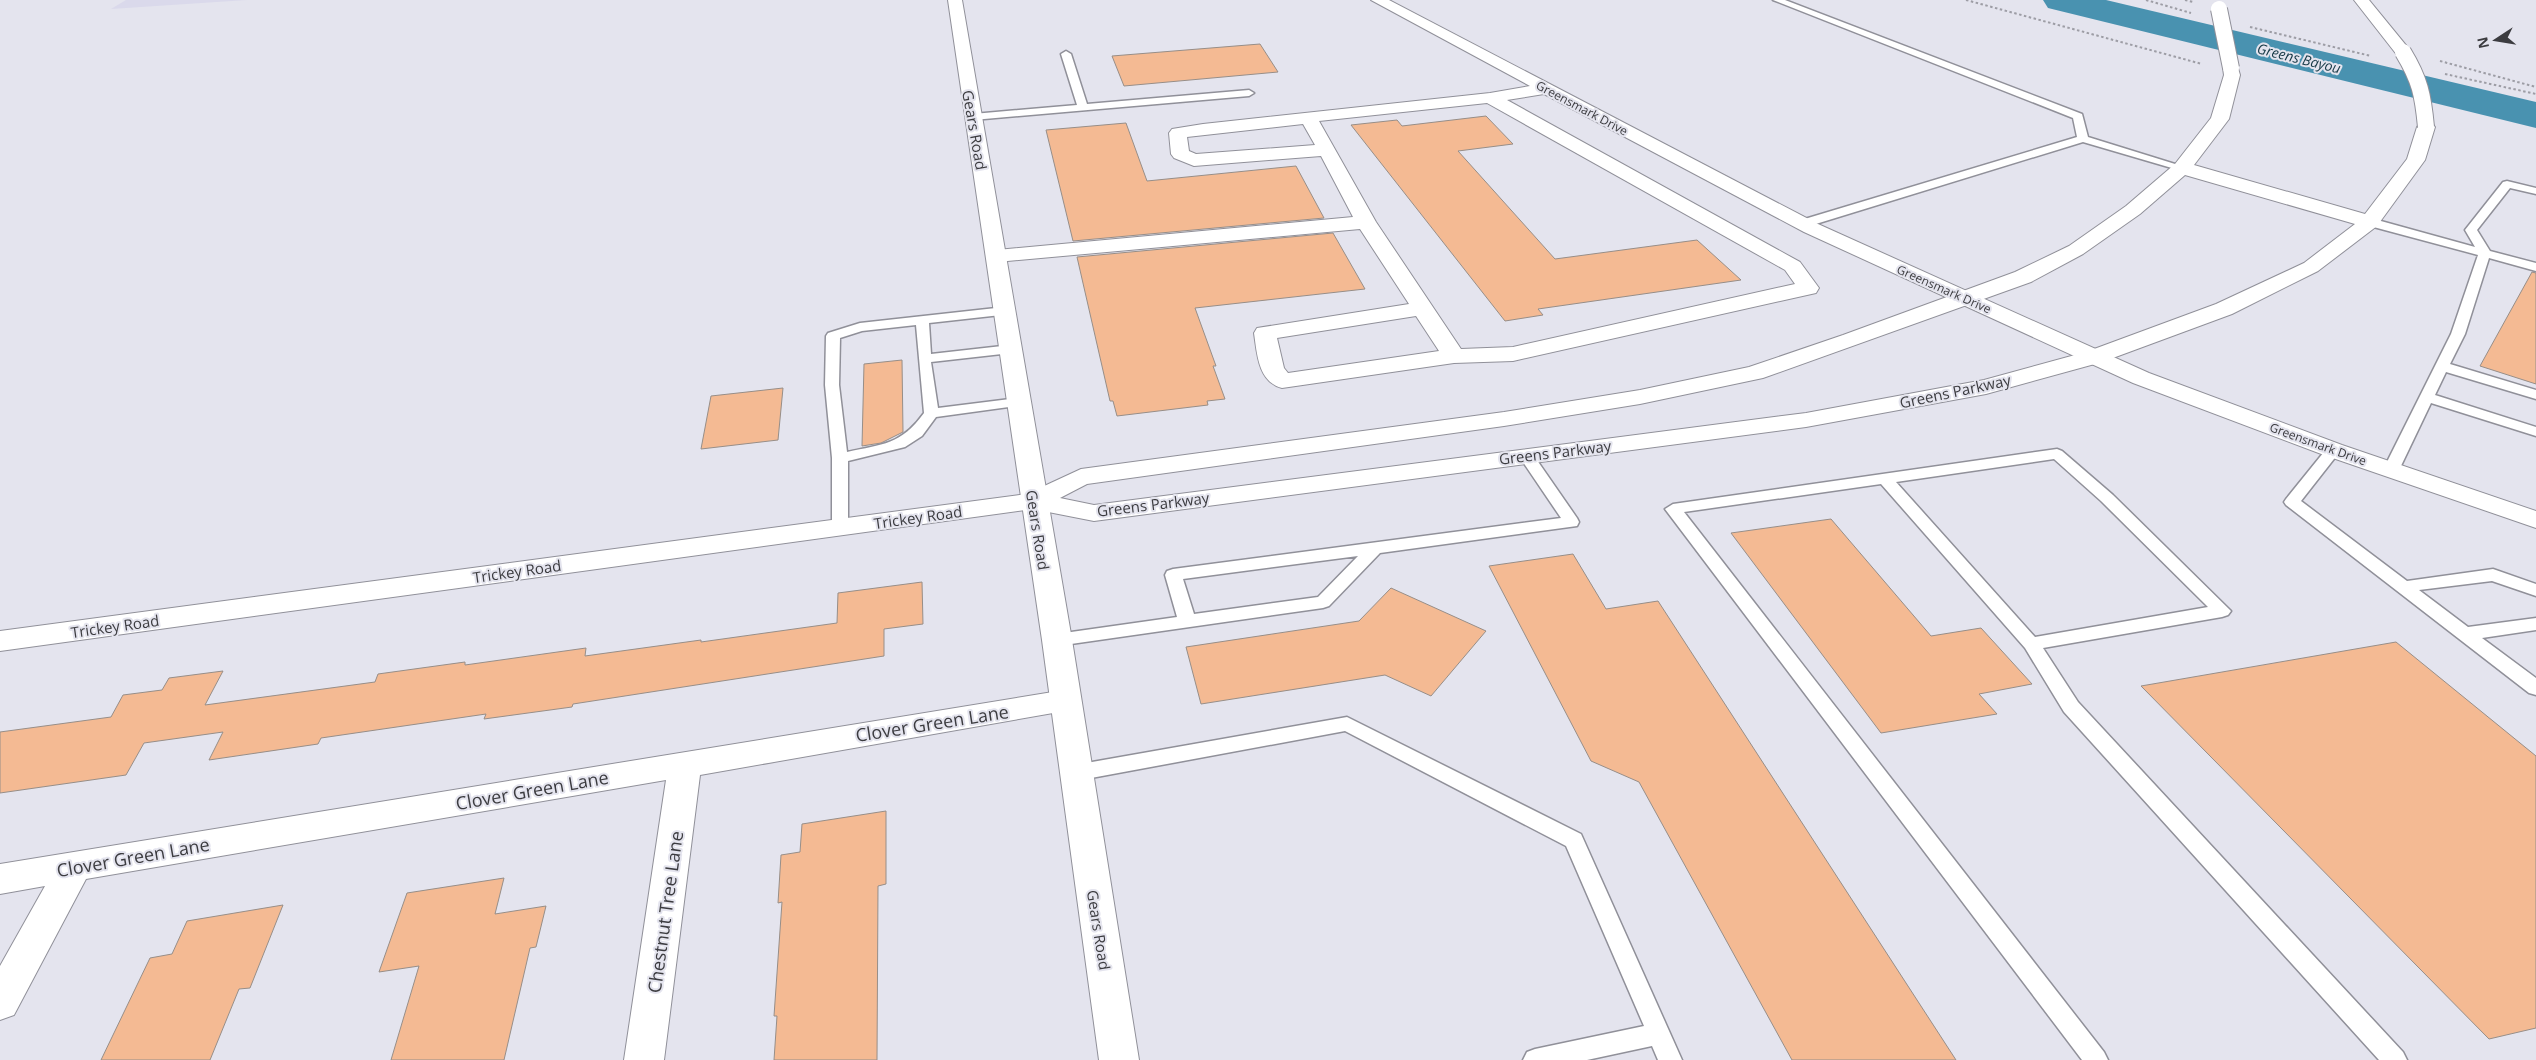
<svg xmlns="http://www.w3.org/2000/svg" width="2536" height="1060" font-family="'Open Sans',sans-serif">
<rect width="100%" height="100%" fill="#e4e4ee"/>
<path fill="#dad9eb" d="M 126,0 L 247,0 L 111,9 Z"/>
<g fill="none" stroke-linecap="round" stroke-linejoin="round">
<path fill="#4992b0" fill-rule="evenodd" d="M 2043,0 L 2106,0 L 2536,102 L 2536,128 L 2048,8 Z"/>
</g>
<path fill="#f4ba93" stroke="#978e88" d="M 1260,44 L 1278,72 L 1124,86 L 1112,56 Z
M 1486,116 L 1513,144 L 1458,151 L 1555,259 L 1697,240 L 1741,280 L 1538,309 L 1543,315 L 1505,321 L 1351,125 L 1397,120 L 1402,126 Z
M 1126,123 L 1147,181 L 1296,166 L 1324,218 L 1073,241 L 1046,130 Z
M 1333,233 L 1365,289 L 1195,308 L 1216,366 L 1213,366 L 1225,399 L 1207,401 L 1208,405 L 1117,416 L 1113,401 L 1110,401 L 1077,257 Z
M 2532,272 L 2536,273 L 2536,384 L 2480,366 Z
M 902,360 L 903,432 L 881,443 L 862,446 L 864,364 Z
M 783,388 L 778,440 L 701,449 L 711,396 Z
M 1831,519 L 1931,636 L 1981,628 L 2032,684 L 1979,694 L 1997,714 L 1881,733 L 1731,533 Z
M 1573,554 L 1606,609 L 1658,601 L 1956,1060 L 1792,1060 L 1639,782 L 1591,761 L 1489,566 Z
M 922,582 L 923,624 L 884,629 L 884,656 L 573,704 L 572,707 L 484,719 L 486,714 L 321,738 L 318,744 L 209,760 L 223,732 L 144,743 L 126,775 L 0,793 L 0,732 L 111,717 L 123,695 L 162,690 L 169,678 L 223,671 L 205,705 L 375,682 L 378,674 L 465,662 L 465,665 L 586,648 L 585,656 L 701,640 L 701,642 L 837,623 L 838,593 Z
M 1391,588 L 1486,631 L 1431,696 L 1385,675 L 1201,704 L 1186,647 L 1359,621 Z
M 2396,642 L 2536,756 L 2536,1028 L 2489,1039 L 2141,686 Z
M 886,811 L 886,884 L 878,886 L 877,1060 L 774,1060 L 777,1016 L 774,1016 L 782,902 L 778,903 L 781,855 L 800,852 L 802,824 Z
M 504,878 L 495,914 L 546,906 L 536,947 L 530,948 L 504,1060 L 391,1060 L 419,966 L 379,972 L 407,893 Z
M 283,905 L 250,988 L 239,989 L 210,1060 L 101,1060 L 150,958 L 172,954 L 187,921 Z"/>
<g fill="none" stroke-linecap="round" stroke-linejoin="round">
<defs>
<path id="service" d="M 1773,0 L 1785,0 L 2082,114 L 2088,137 L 2188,168 L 2182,171 L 2083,142 L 1806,227 L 1798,227 L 1798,221 L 2077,137 L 2073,118 Z
M 1066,51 L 1071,54 L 1087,104 L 1249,90 L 1254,93 L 1249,96 L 973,120 L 968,117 L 973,114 L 1077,105 L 1061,54 Z
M 2507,181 L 2536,188 L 2536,194 L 2510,188 L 2477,230 L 2490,251 L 2536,263 L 2536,271 L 2489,258 L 2465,334 L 2450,364 L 2536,390 L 2536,399 L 2446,372 L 2435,395 L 2536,427 L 2536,436 L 2431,403 L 2399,470 L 2391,475 L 2386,473 L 2383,470 L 2451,334 L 2478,255 L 2366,225 L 2364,222 L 2370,218 L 2475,247 L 2465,230 L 2503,182 Z
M 1005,307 L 1010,308 L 1012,311 L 1010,314 L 929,323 L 931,354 L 1011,345 L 1018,349 L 1011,353 L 931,362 L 938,408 L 1018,398 L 1023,399 L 1025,402 L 1023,405 L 936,417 L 922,436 L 905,447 L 848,461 L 848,527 L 846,531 L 834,531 L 832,527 L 832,458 L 825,385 L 826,336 L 828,333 L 860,323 ZM 916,325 L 924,413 C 901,445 883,444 847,452 L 839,385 L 840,338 L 862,331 Z
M 2333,445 L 2341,450 L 2301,501 L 2407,581 L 2493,569 L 2536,584 L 2536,596 L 2492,581 L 2419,590 L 2468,627 L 2536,618 L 2536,630 L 2482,638 L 2536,678 L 2536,695 L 2529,693 L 2286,505 L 2284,502 L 2286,499 L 2328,447 Z
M 2057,449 L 2062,451 L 2113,495 L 2231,611 L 2228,615 L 2222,617 L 2043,648 L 2078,702 L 2403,1052 L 2407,1060 L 2379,1060 L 2064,712 L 2025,648 L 1881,484 L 1684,512 L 2104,1052 L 2108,1060 L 2082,1060 L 1665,509 L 1673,504 ZM 2054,459 L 2101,501 L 2208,607 L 2035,637 L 1896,482 Z
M 1527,451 L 1532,453 L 1577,518 L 1579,522 L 1577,526 L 1380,553 L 1329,606 L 1323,608 L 1057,646 L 1051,644 L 1048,640 L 1051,636 L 1057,634 L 1177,617 L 1165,575 L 1167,571 L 1173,569 L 1561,518 L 1519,456 ZM 1358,556 L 1318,597 L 1194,614 L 1183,579 Z
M 1347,717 L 1581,834 L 1682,1060 L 1658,1060 L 1652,1046 L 1587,1060 L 1523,1060 L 1527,1052 L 1535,1049 L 1644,1026 L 1566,846 L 1345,731 L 1075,781 L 1068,778 L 1065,773 L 1068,768 L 1075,765 Z"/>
<path id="minor" d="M 1371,0 L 1389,0 L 1818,224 L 2149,373 L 2342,445 L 2536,511 L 2536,528 L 2324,455 L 2133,383 L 1804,232 L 1544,94 L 1507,100 L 1800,262 L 1819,288 L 1816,293 L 1513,361 L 1454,363 L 1282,388 C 1258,382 1257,353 1254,333 L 1257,328 L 1409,304 L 1360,229 L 997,262 L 990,260 L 987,256 L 990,252 L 997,250 L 1353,217 L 1321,156 L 1194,166 L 1174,158 L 1171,154 L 1169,133 L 1172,129 L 1203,124 L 1490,93 L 1530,86 ZM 1487,103 L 1785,270 L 1795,284 L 1513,347 L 1461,349 L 1376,222 L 1319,121 ZM 1303,124 L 1315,145 L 1196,154 L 1189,151 L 1187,137 ZM 1416,316 L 1439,351 L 1288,373 L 1284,368 L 1277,338 Z
M 1065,690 L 1076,693 L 1081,701 L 1076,709 L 700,775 L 664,1060 L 624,1060 L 666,780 L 86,879 L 14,1015 L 0,1020 L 0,966 L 45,886 L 0,894 L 0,864 Z"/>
<path id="tertiary" d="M 2354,0 L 2369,0 L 2409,49 L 2411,52 L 2409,55 L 2397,55 Z
M 2231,63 L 2237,65 L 2240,75 L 2229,119 L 2194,165 L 2365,214 L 2407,159 L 2417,127 L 2420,123 L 2432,123 L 2435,127 L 2425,160 L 2377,226 L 2318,271 L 2232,314 L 2102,362 L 1986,394 L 1806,427 L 1094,521 L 1033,509 L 0,651 L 0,631 L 1027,494 L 1081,469 L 1504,412 L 1640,390 L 1749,367 L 1843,335 L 2015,272 L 2069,246 L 2126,206 L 2175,164 L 2211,118 L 2224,75 L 2223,68 ZM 2185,175 L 2355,224 L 2304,263 L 2216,304 L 2086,352 L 1984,380 L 1806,413 L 1094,505 L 1060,498 L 1087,484 L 1504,426 L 1640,404 L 1763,378 L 2031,282 L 2083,254 L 2140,214 Z"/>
<path id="secondary" d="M 948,0 L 962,0 L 1072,640 L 1139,1060 L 1099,1060 L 1042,640 Z"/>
</defs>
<use href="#service" stroke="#909099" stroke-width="3"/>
<use href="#minor" stroke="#909099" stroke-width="2"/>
<use href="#tertiary" stroke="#909099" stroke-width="2"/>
<use href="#secondary" stroke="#909099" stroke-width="2"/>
<path stroke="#9d9da5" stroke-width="2" stroke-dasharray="2.5 2.5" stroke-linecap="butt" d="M 1966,0 L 2202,64
M 2146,0 L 2191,13
M 2185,0 L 2193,2
M 2250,27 L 2371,56
M 2440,61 L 2536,87
M 2445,74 L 2536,94"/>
<use href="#service" fill="#fff" fill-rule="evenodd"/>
<use href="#minor" fill="#fff" fill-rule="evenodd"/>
<use href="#tertiary" fill="#fff" fill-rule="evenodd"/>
<use href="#secondary" fill="#fff" fill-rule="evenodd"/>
<defs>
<path id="tertiary-bridge" d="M 2219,9 L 2231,68
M 2403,52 C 2420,80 2423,95 2426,127"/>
</defs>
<use href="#tertiary-bridge" stroke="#909099" stroke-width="18" stroke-linecap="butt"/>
<use href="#tertiary-bridge" stroke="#fff" stroke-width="16"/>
</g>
<g text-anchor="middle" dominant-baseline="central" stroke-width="4" stroke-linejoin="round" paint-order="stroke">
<g font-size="12" fill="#3c3c40" stroke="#e4e4ee">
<text transform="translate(1582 108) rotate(28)">Greensmark Drive</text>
<text transform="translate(1944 289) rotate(24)">Greensmark Drive</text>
<text transform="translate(2318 444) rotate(20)">Greensmark Drive</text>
</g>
<g font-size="14" font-style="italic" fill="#153845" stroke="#e4e4ee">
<text transform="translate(2299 58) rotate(14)">Greens Bayou</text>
</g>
<g font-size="15" fill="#3c3c40" stroke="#e4e4ee">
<text transform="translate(975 130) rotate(80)">Gears Road</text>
<text transform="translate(1955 391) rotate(-12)">Greens Parkway</text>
<text transform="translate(1555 452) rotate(-7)">Greens Parkway</text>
<text transform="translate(1153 504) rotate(-7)">Greens Parkway</text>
<text transform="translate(918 517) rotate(-8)">Trickey Road</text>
<text transform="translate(1038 530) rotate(81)">Gears Road</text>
<text transform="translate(517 571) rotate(-8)">Trickey Road</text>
<text transform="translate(115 626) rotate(-8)">Trickey Road</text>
<text transform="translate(1099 930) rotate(81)">Gears Road</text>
</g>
<g font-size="18" fill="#3c3c40" stroke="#e4e4ee">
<text transform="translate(932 723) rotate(-9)">Clover Green Lane</text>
<text transform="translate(532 790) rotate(-10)">Clover Green Lane</text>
<text transform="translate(133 857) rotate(-10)">Clover Green Lane</text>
<text transform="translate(665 912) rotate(-82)">Chestnut Tree Lane</text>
</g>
</g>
<g transform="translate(2496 40) rotate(258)" stroke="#e4e4ee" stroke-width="4" paint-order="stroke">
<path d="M0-4L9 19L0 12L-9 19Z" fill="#3c3c40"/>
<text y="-8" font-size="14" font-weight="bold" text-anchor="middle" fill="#3c3c40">N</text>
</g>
</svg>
